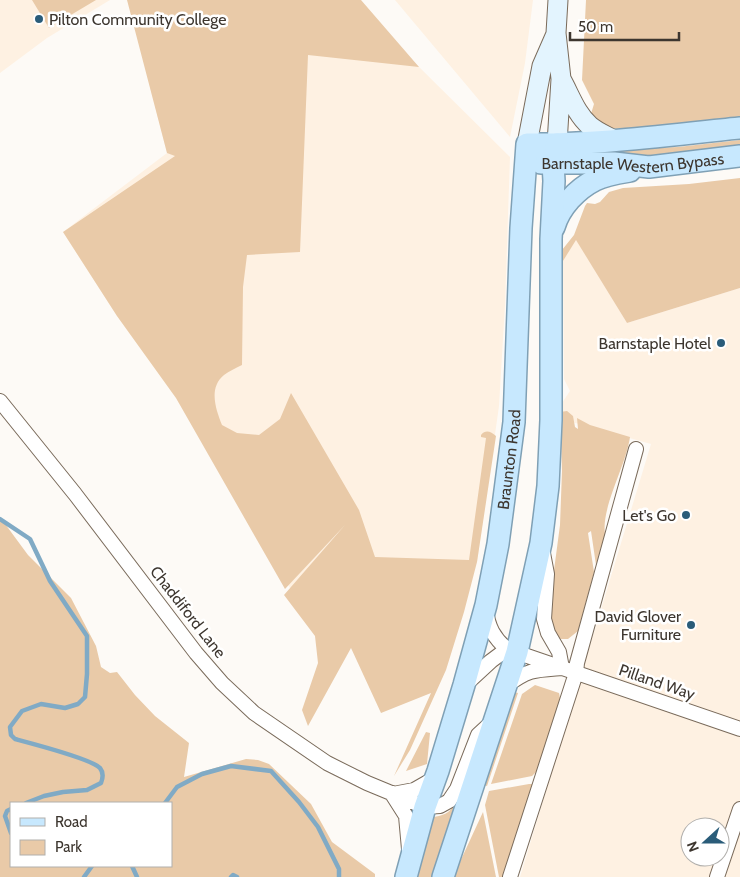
<svg xmlns="http://www.w3.org/2000/svg" width="740" height="877" font-family="Cabin,sans-serif">
<rect width="100%" height="100%" fill="#fdfaf6"/>
<path fill="#fef1e2" fill-rule="evenodd" d="M 0,0 L 110,0 L 47,38 L 0,73 Z
M 395,0 L 533,0 L 525,63 L 510,137 Z
M 137,35 L 414,62 L 510,157 L 505,305 L 499,406 L 477,562 L 293,593 L 176,398 L 117,316 L 63,232 L 167,153 Z
M 576,239 L 627,323 L 740,288 L 740,877 L 520,877 L 651,444 L 561,419 L 560,412 L 562,403 L 570,391 L 564,379 L 563,261 ZM 690,827 L 720,827 L 720,857 L 690,857 Z"/>
<path fill="#e9caa8" fill-rule="evenodd" d="M 32,0 L 96,0 L 49,28 Z
M 127,0 L 361,0 L 419,67 L 308,55 L 300,252 L 247,255 L 243,287 L 242,365 C 236,368 229,371 224,375 C 208,388 216,410 222,425 L 237,433 L 259,435 L 280,419 L 291,393 L 359,510 L 375,557 L 469,560 L 486,438 L 481,437 L 481,435 C 486,429 491,432 496,436 L 477,562 L 464,612 L 446,670 L 410,750 L 394,776 L 431,693 L 381,713 L 351,648 L 308,726 L 302,710 L 318,663 L 315,636 L 284,595 L 345,525 L 285,589 L 176,398 L 117,316 L 63,232 L 175,156 L 167,153 Z
M 586,0 L 740,0 L 740,122 L 613,130 L 590,117 L 594,104 L 582,80 Z
M 740,140 L 740,147 L 674,154 L 629,156 L 578,151 L 678,147 Z
M 740,178 L 740,288 L 627,323 L 576,240 L 563,261 L 562,250 L 574,235 L 585,206 L 587,203 L 595,204 L 600,202 L 609,192 L 623,188 L 689,184 Z
M 567,411 L 573,416 L 575,427 L 578,429 L 577,418 L 590,425 L 630,437 C 626,466 601,507 605,534 L 596,565 L 591,531 L 588,533 L 594,572 L 578,631 L 568,639 L 561,639 L 557,637 L 551,626 L 549,608 L 560,525 L 562,471 L 560,412 Z
M 0,517 L 28,555 L 71,598 L 96,646 L 101,667 L 110,673 L 117,672 L 135,695 L 155,716 L 189,743 L 184,777 L 246,759 L 258,760 L 269,764 L 311,804 L 332,842 L 375,874 L 375,877 L 0,877 ZM 11,803 L 171,803 L 171,866 L 11,866 Z
M 535,685 L 559,693 L 560,698 L 538,770 L 532,776 L 491,784 L 522,694 Z
M 514,692 L 518,693 L 487,786 L 483,785 Z
M 426,732 L 430,733 L 427,764 L 406,771 Z
M 529,784 L 532,784 L 532,787 L 503,877 L 499,877 L 485,805 L 489,791 Z
M 458,795 L 461,795 L 434,877 L 414,877 L 430,818 C 449,814 451,813 458,795 Z
M 483,812 L 496,877 L 453,877 Z"/>
<g fill="none" stroke-linecap="round" stroke-linejoin="round">
<path stroke="#80aac5" stroke-width="4.5" d="M 0,519 L 30,539 L 50,581 L 87,636 L 87,674 L 85,697 L 78,704 L 65,708 L 41,704 L 22,711 L 10,727 L 11,735 L 15,739 C 30,743 92,759 100,768 C 104,773 103,778 101,783 L 87,790 L 63,792 L 44,796 L 26,803
M 165,803 L 177,787 L 202,774 L 231,766 L 271,771 L 299,802 L 318,827 L 339,869 L 339,877
M 11,809 L 7,811 L 5,816 L 11,833
M 132,866 L 137,877
M 84,877 L 92,866
M 231,877 L 233,875 L 237,877"/>
<defs>
<path id="street" d="M 0,401 L 75,494 L 196,653 L 222,683 L 254,713 L 327,763 L 367,783 L 425,807 L 440,806 L 449,801 L 457,789 L 478,735 L 491,723
M 486,610 C 488,627 494,638 507,649 L 740,729
M 466,684 L 491,661 L 507,649
M 506,686 C 529,669 535,670 562,668 L 559,652 L 548,633 L 544,619 L 547,574 L 543,553
M 392,794 L 406,816 L 409,849
M 393,794 L 414,790 L 435,778
M 510,877 L 576,673 L 577,663 L 636,449
M 717,877 L 740,809"/>
<path id="secondary" d="M 561,79 C 570,95 576,114 590,126 C 597,132 607,136 614,140
M 527,144 L 542,66 L 556,34
M 557,144 L 561,79 L 556,33 L 558,0"/>
<g id="primary">
<path id="s1" d="M 541,163 L 614,163 L 649,167 L 740,156"/>
<path d="M 554,227 C 560,207 577,189 595,180 C 605,175 618,173 630,171"/>
<path id="s2" d="M 406,877 L 425,807 L 438,771 L 464,685 L 486,605 L 498,544 L 514,422 L 521,228 L 527,144 C 598,145 669,135 740,128"/>
<path d="M 443,877 L 517,652 L 541,543 L 548,486 L 551,420 L 551,239 L 554,181 L 553,163 L 557,144"/>
</g>
</defs>
<use href="#street" stroke="#7a6b5b" stroke-width="16"/>
<use href="#secondary" stroke="#7a6b5b" stroke-width="21"/>
<use href="#primary" stroke="#7fa0b5" stroke-width="24"/>
<use href="#street" stroke="#fff" stroke-width="14"/>
<use href="#secondary" stroke="#e3f4fe" stroke-width="19"/>
<use href="#primary" stroke="#c7e8fe" stroke-width="21"/>
</g>
<g fill="#2a5c79" stroke="#fff" stroke-width="2">
<circle cx="39" cy="19" r="5"/>
<circle cx="721" cy="343" r="5"/>
<circle cx="686" cy="515" r="5"/>
<circle cx="691" cy="625" r="5"/>
</g>
<g text-anchor="middle" dominant-baseline="central" stroke-width="5" stroke-linejoin="round" paint-order="stroke">
<g font-size="16" fill="#3d362f" stroke="#fff" text-anchor="end">
<text x="49" y="19" text-anchor="start">Pilton Community College</text>
<text x="711" y="343">Barnstaple Hotel</text>
<text x="676" y="515">Let's Go</text>
<text x="681" y="616">David Glover<tspan x="681" dy="18">Furniture</tspan></text>
</g>
<g font-size="16" fill="#3d362f" stroke="#fff">
<text stroke="none"><textPath href="#s1" startOffset="92">Barnstaple Western Bypass</textPath></text>
<text stroke="none"><textPath href="#s2" startOffset="431">Braunton Road</textPath></text>
<text transform="translate(188 612) rotate(52)">Chaddiford Lane</text>
<text transform="translate(657 682) rotate(19)">Pilland Way</text>
</g>
</g>
<rect x="10" y="802" width="162" height="65" fill="#ffffff" stroke="#b1afac"/>
<rect x="20" y="818" width="25" height="8" fill="#c7e8fe" stroke="#b1afac"/>
<text x="55" y="827" font-size="15" fill="#3d362f">Road</text>
<rect x="20" y="840" width="25" height="15" fill="#e9caa8" stroke="#b1afac"/>
<text x="55" y="852" font-size="15" fill="#3d362f">Park</text>
<g transform="translate(705 842) rotate(249)"><circle r="24" fill="#ffffff" stroke="#b1afac"/>
<path d="M0-4L9 19L0 12L-9 19Z" fill="#2a5c79"/>
<text y="-8" font-size="14" font-weight="bold" text-anchor="middle" fill="#3d362f">N</text>
</g>
<path d="M570 32v8h109v-8" fill="none" stroke="#3d362f" stroke-width="2.5"/>
<text x="578" y="32" font-size="15" fill="#3d362f" stroke="#ffffff" stroke-width="4" paint-order="stroke">50 m</text>
</svg>
